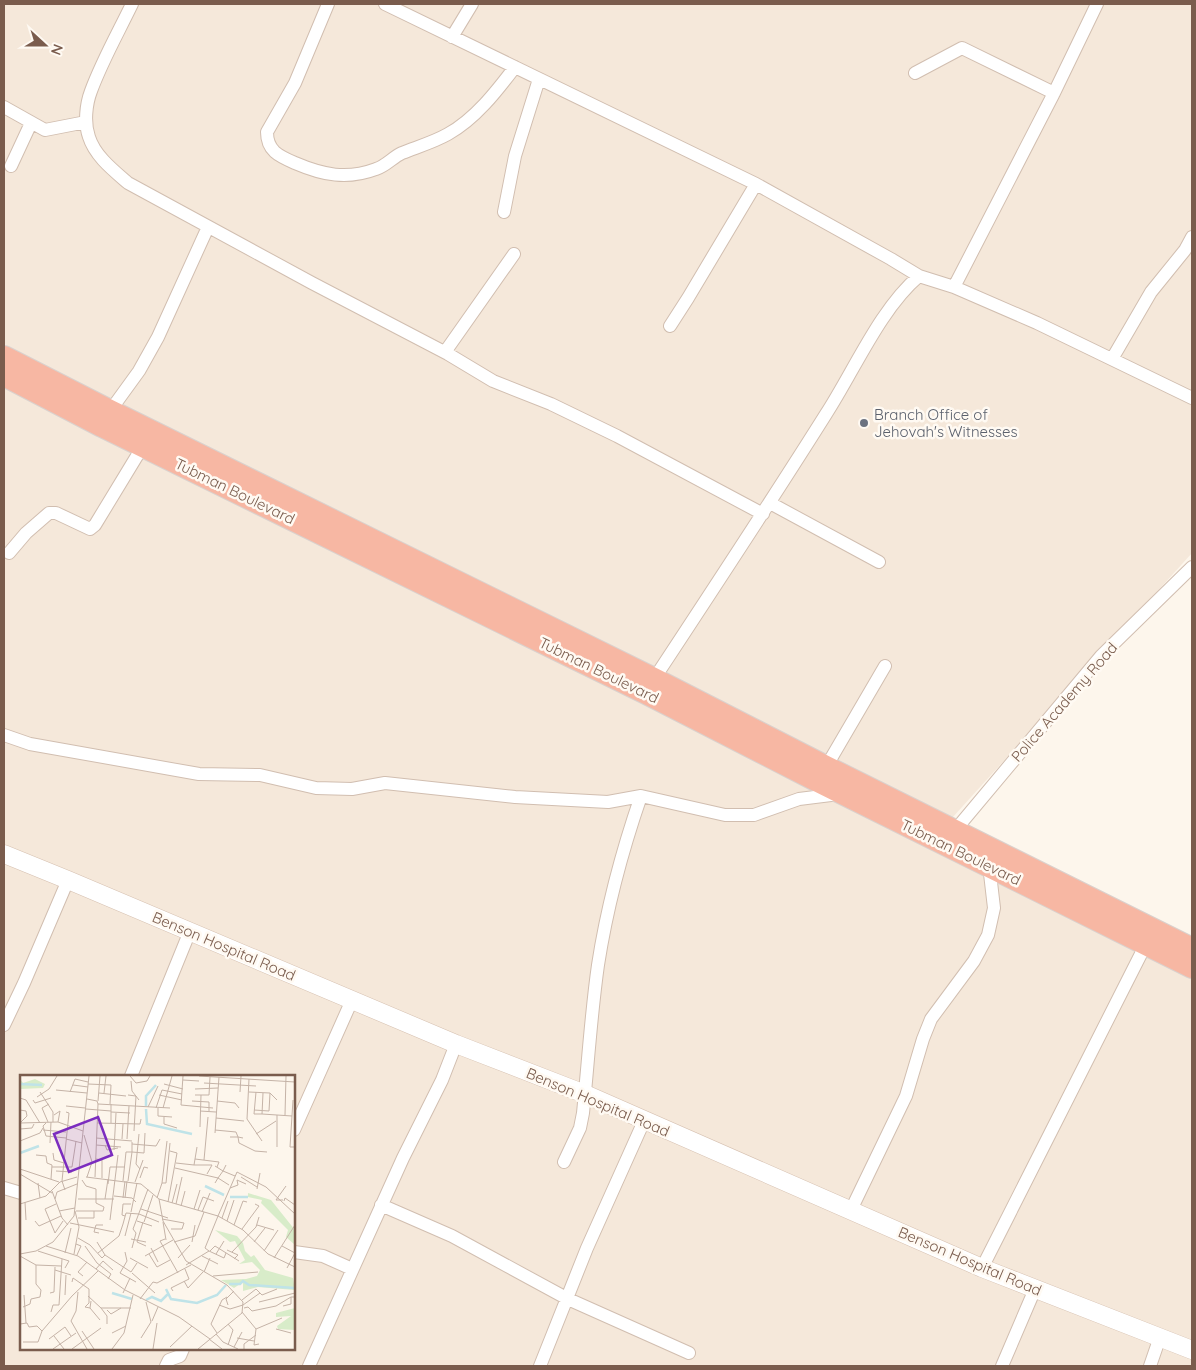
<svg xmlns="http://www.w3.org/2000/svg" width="1196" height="1370" font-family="Quicksand,sans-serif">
<rect width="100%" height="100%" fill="#fdf6ec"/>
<path fill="#f5e8da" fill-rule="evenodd" d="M 4,4 L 1192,4 L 1192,553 L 943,828 L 573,642 L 4,344 Z
M 4,371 L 1192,964 L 1192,1366 L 4,1366 ZM 21,1076 L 294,1076 L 294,1349 L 21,1349 Z"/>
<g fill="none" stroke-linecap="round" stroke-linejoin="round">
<defs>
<path id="street" d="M 132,4 C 118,33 102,61 91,91 C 86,104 84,123 89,137 C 95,156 113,170 128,183 L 312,283 L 448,354 L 493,381 L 551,404 L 617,436 L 763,514
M 328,4 L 295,83 L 267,132 C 267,151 279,156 295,163 C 323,175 347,180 376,169 C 386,166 393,157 402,153 C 417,147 434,142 448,134 C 475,119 496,92 515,67
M 385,4 L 756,184 L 891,259 L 919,276 L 954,287 L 1037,323 L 1192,398
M 452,37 L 472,4
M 915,73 L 962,48 L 1054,93
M 4,107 L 45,130 L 86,122
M 11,166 L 31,123
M 504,212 L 515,156 L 539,79
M 954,287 L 1054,93 L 1097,4
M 670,326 L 688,298 L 756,184
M 445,352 L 514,254
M 1112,359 L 1151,292 L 1185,250 L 1192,237
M 110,411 L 139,371 L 158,337 L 208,227
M 770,503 L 879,562
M 9,553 L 26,533 L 49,513 L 56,513 L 90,529 L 95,525 L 143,446
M 654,679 C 712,591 770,503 826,414 C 854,371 880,309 919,276
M 4,735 L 30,744 L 199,774 L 260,775 L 316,788 L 352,789 L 385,783 L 515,797 L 608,802 L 641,796 L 725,815 L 754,815 L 799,799 L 839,794
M 826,767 L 885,666
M 952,834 L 1101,656 L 1192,567
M 4,1025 L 24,983 L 68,880
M 131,1076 L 190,931
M 294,1130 L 352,1000
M 564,1162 L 580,1128 L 583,1113 C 588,1064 591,1014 598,965 C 607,907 622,851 641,796
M 4,1188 L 21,1193
M 381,1205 L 452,1236 L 568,1299 L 689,1353
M 851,1210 L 906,1096 L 923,1039 L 931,1019 L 974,961 L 988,935 L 994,908 L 989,865
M 294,1252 L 323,1256 L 352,1269
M 982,1268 L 1146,944
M 166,1366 L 169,1360 L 180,1356 L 183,1349
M 309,1366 L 403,1158 L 442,1080 L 456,1044
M 540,1366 L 587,1248 L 644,1121
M 1002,1366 L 1035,1289
M 1150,1366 L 1160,1337"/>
<path id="secondary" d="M 4,854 L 68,880 L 456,1044 L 585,1094 L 982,1268 L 1192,1350"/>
<path id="highway" d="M 4,357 L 110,411 L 654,679 L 826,767 L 1192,949
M 4,375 L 102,426 L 646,693 L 818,781 L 1192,967"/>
</defs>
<use href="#street" stroke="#d1beb0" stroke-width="14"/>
<use href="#secondary" stroke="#d6c0b0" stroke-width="19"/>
<use href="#highway" stroke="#dad1cd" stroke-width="24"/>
<use href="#street" stroke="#fff" stroke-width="12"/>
<use href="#secondary" stroke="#fff" stroke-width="18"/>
<use href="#highway" stroke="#f7b7a3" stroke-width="22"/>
</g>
<circle fill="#6b7280" stroke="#fffaf3" stroke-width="2" cx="864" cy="423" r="5"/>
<g text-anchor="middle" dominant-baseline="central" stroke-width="5" stroke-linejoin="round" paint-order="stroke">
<g font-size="15" fill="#5b616d" stroke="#fffaf3" text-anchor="start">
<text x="874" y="414">Branch Office of<tspan x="874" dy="17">Jehovah's Witnesses</tspan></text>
</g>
<g font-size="15" fill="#7a5c4d" stroke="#fffaf3">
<text transform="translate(235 491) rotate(26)">Tubman Boulevard</text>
<text transform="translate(599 670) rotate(26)">Tubman Boulevard</text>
<text transform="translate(1064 702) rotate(-49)">Police Academy Road</text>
<text transform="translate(961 852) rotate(26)">Tubman Boulevard</text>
<text transform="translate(224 946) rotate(23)">Benson Hospital Road</text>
<text transform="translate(598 1102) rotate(23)">Benson Hospital Road</text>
<text transform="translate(970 1261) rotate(23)">Benson Hospital Road</text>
</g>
</g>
<g transform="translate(20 1075)">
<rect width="275" height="275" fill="#fdf6ec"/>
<path d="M 0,4 L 3,8 L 15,4 L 25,9 L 23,13 L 0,14 ZM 228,118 L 251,125 L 275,155 L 275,170 L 266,162 L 268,155 L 241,128 L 242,125 L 228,122 ZM 195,155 L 217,161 L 223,168 L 225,176 L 231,182 L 234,180 L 245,195 L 273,203 L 275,215 L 238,212 L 223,216 L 223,207 L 214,213 L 201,205 L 226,204 L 237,201 L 240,195 L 232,187 L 219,189 L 225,185 L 215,166 L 210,167 ZM 275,233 L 275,255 L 258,254 L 257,251 L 271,241 L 256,242 L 256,238 Z" fill="#d8ecc9"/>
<path fill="none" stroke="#bfe3e8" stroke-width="2.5" d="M 0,9 L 22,10M 126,31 L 126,21 L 136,10M 126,34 L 127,49 L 172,59M 0,78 L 19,71M 185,111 L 204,120M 210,122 L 228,122M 209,209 L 220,209 L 223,206 L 229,210 L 275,213M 146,214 L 151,224 L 177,228 L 197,220 L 206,210M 92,218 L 112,224M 126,225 L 132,222 L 141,226 L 148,219"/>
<path fill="none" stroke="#c5b3a7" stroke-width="1" d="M 110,1 L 116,8 L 127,6 L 130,1M 163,1 L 161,30 L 193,33M 179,1 L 275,7M 229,4 L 227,44 L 242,66M 163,5 L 179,6M 111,6 L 112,16 L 119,25M 184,8 L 236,11M 68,9 L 91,10 L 90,29M 144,9 L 163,14M 53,10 L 68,12M 175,14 L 198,13M 36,15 L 67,18M 20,17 L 33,37 L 33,47M 50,17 L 55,4 L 68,7M 220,17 L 221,1M 229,17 L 250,18 L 257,25M 236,17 L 234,39 L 242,39 L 243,18M 79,18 L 106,21M 84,18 L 86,1M 108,20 L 116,21 L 114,56M 139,20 L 162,25M 175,20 L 189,20 L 190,2M 17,22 L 29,14 L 37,1M 0,23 L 6,25 L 20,48M 67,24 L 77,26 L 78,29 L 150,33M 13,25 L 15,28 L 31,23M 273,25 L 270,72 L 275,72M 78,26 L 80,1M 172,26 L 189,27 L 189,36M 197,26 L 215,28 L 219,33M 46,31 L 65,33M 128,32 L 138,11M 136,33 L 142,15 L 162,19M 138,33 L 138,41 L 152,42M 143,33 L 152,1M 66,34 L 91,36M 0,35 L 6,36 L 7,41 L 1,47M 234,35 L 249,36 L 250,18M 180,36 L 196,37M 91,37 L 110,38M 242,39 L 272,41M 34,40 L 40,36 L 38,47M 257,40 L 257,72M 265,40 L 266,1M 144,42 L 144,49 L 157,53M 196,43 L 224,46M 28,47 L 22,33 L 29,29M 0,48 L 38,47 L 63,56M 26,48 L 23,51 L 26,61 L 46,63M 77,48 L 120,49 L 121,44M 91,48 L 91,29M 180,52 L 181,20M 0,54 L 12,53 L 14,49M 23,55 L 46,57M 195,55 L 216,57 L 218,62 L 223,63M 195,58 L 199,2M 119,59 L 116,89 L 120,94M 236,59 L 256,46M 64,60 L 72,87 L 67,102M 210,62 L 218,62 L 219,68 L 235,76 L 247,77M 76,63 L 112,66M 46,64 L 62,68M 102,64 L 103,49M 107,64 L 109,31M 0,66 L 20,58 L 23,53M 30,68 L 31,47M 112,69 L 136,71 L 140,64M 76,70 L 101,72M 85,70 L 87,75 L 98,73M 94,75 L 96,38M 33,78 L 34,85 L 44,88M 16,80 L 26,81 L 27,88 L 32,90 L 31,104M 76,84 L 82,85 L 82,103M 175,84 L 199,87 L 197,92M 184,85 L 188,42M 156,88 L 174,90 L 177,72M 174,90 L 192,90 L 187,99M 195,91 L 203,96 L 206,90M 32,92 L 52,92 L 56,66M 155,93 L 198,103 L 203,96 L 215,101M 0,94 L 39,107M 36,96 L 52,97M 0,99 L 32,118M 66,102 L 121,109 L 139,124 L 198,141 L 223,155 L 248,179 L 275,192M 75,102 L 78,29M 221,102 L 237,112M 120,103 L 124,92 L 128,93M 62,105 L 66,111 L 76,114 L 76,128 L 84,132 L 83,136 L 74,136M 103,106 L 106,77 L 112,77 L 112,67M 108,106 L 112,77 L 124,78 L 125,58M 115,107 L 123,85M 18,108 L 20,123M 142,108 L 146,108 L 150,68M 195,108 L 198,103 L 209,110M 88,109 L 90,92 L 105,92M 210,113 L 218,110 L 217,105 L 226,109M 237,114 L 240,98M 45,115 L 42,106 L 49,38 L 46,37M 32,116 L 42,143 L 48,150M 94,121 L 112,123 L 116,127M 103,123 L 105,106M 105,123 L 107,106M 137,123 L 142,108 L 147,66M 35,124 L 37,117 L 57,109M 58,124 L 94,124M 85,124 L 88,104M 139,124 L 143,146 L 166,186 L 207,210 L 223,227 L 222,238 L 178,274M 263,125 L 256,125 L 266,111M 264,126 L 265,123 L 275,130M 5,127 L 6,145M 148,127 L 157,78 L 150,76M 152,128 L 157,109M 0,129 L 26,121 L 40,107 L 57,102M 36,129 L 25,134 L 35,158 L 43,146M 156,129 L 162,102M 161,131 L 165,116M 121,134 L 148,143M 174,134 L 180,115M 178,135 L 183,122 L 194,126M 39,136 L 55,133M 56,136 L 74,136 L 74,143 L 58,143M 111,137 L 117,108M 182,137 L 190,118M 119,139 L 139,147M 105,141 L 102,140 L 103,129 L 111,129M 198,141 L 217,97 L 246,112 L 275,139M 202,143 L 208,126M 142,144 L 164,148 L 162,154 L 151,154M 90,145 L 98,80M 15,146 L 19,151 L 41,141M 117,146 L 132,151M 207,146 L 214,125M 123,147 L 117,167 L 126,171M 124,147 L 133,120M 143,147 L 146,165M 50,148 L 94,157M 103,149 L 106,138 L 119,139M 214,150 L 223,126 L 227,127M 237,150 L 254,155M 222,154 L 239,131 L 235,129M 79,158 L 74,157 L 76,150 L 83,150M 105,161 L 111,138M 58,163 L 70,170 L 82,183 L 85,180M 111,164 L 126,167M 145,164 L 140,166 L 158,198M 77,167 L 85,180 L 111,197 L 117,188M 154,167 L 175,161 L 184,137M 172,167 L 175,150M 234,167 L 245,153M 56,169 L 61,171 L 57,180M 26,171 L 58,181 L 105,215 L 159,242 L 190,264M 65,171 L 77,188 L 91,199 L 88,204M 262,171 L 275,178 L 267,193M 112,173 L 116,158 L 113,154 L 128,114M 131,173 L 138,187M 207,175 L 218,180 L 214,184M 18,176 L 49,186 L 45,193M 189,176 L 185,173 L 198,141M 190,176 L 195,171 L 219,186M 244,176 L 258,155M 105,177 L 107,186 L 100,198 L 116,207M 212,177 L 236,152 L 239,142M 45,178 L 51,153M 78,178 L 99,161 L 103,149M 0,179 L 16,176 L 33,167 L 54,141 L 69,1M 54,179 L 59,152 L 55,136M 129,179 L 137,192 L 150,185M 196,179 L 204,166M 0,181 L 16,190 L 16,209M 125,181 L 153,165M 182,181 L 198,189M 110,183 L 128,193M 158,183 L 170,170M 254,183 L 275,150M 16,190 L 41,191M 166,190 L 189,176 L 204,183 L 206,178M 76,194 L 83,186 L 93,195M 35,195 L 51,200M 184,197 L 190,183M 112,198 L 135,218M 63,201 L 58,197 L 67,187M 193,201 L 238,197M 164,206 L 168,213 L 183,197M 52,207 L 53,203 L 69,214 L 69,228 L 65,232 L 70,233M 137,208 L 171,190M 153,216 L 151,213 L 169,204 L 165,194M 58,217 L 56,236 L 51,246 L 67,274M 30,218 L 34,217 L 35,192M 103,218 L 110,203M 4,220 L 6,248M 45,220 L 46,200M 68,221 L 81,233 L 111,233M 120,224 L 133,207 L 137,208M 222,225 L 236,214 L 240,218M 71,226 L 70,233 L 80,245M 239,227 L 275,218M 199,230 L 210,234 L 223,230M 208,230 L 206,224 L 214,216M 223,230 L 240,218 L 242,220 L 257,214M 263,231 L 271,229 L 271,222 L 275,222M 3,232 L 10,229 L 11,224 L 20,222 L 21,215 L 16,209M 81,233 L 87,241 L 87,249M 224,233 L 228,232 L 232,236 L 256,231 L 271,222M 87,235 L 91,239 L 101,233M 31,237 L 33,230 L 39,230 L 42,184M 222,237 L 236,254 L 262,243M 132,246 L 138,232M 0,249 L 7,248 L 9,252 L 17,251 L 22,256M 236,254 L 234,270 L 239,269M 256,254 L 271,258M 62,256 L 74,274M 92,258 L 106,251M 197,258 L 191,249 L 202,225 L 207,222M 196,259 L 203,267 L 218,274M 34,261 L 44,274M 121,263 L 131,247 L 126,227M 217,263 L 234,266M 29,264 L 45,252 L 51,261M 189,264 L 202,274M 3,267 L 18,267 L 22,256 L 52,221 L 78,196M 208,270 L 213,255 L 208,249M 150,272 L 172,251M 214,272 L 222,257M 33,274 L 56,258M 52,274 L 81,253M 92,274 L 104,258 L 113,220M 133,274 L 137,248M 224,274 L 224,269 L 236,260"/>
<path fill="#7b2cbf" fill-opacity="0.15" stroke="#7b2cbf" stroke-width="2.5" d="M 78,42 L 92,80 L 49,97 L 34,59 Z"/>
<rect width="275" height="275" fill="none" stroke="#7a5c4d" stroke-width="2.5"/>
</g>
<rect width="1196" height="1370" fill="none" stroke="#7a5c4d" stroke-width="10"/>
<g transform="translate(45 45) rotate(111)" stroke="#fffaf3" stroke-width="4" paint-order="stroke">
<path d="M0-4L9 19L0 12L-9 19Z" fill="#7a5c4d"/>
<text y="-8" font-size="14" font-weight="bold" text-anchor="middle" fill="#7a5c4d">N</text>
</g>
</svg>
